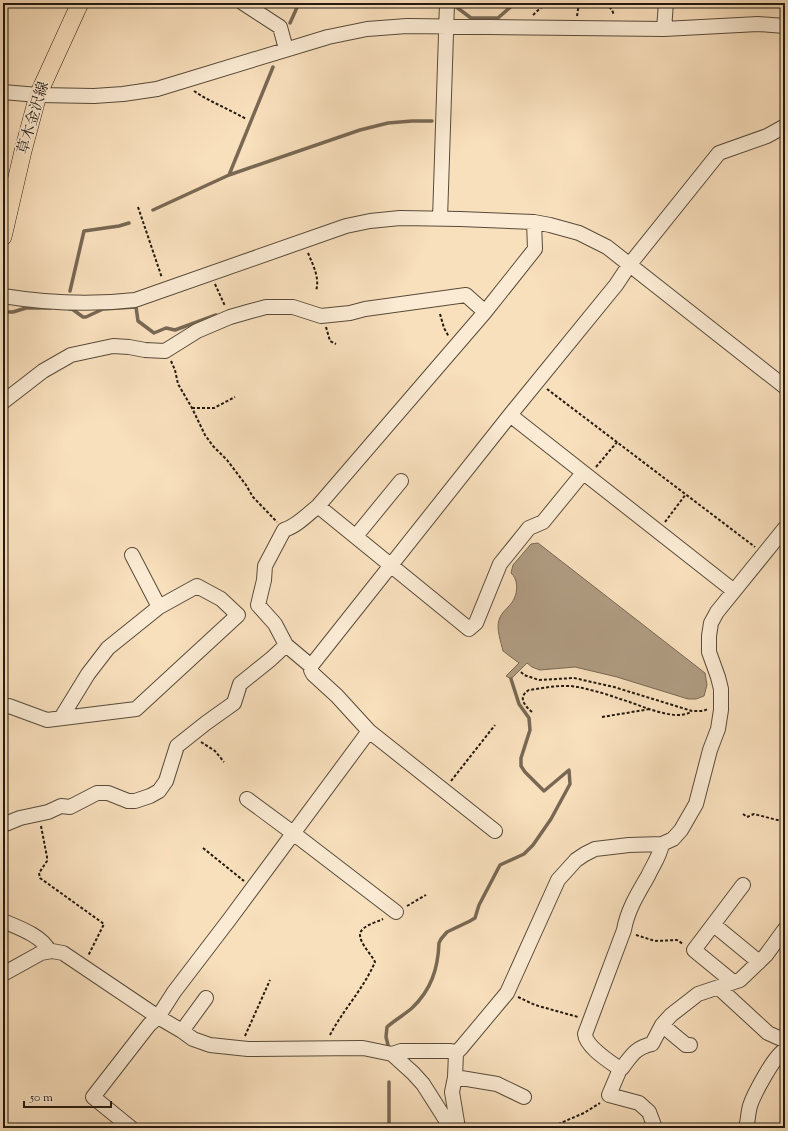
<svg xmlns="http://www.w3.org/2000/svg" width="788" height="1131" font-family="'Sorts Mill Goudy','Noto Serif JP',serif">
<rect width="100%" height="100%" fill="#f9e0bd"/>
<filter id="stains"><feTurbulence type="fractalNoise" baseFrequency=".005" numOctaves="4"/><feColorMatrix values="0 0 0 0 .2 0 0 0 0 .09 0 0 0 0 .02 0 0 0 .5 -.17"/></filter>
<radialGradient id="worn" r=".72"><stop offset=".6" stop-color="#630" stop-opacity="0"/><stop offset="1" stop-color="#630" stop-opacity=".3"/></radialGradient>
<path fill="#b09c82" stroke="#786854" d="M 538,543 L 705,673 L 707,685 L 704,696 L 696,699 L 688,699 L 617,677 L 575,667 L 540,670 L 532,667 L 527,663 L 511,679 L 506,676 L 519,663 L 503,651 C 501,642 496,629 499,620 C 501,612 510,607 514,599 C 518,591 518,579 511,573 L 513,565 L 531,544 Z"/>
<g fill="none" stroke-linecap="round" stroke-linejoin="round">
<path stroke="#786854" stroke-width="3.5" d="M 455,6 L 471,18 L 498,18 L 515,3
M 290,23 L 299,3
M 229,175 L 273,67
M 153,210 L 229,175 L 360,130 L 388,123 L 412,121 L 432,121
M 70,291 L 84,231 L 119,226 L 129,223
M 69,309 L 72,309 L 83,317 L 86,317 L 103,309 L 136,307 L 138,321 L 154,333 L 166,328 L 175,330 L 216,315
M 7,312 L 13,312 L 26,308 L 51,308
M 388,1045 L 386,1037 L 387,1027 C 395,1020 404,1015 412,1008 C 431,990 438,969 439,943 L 441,939 L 447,932 L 470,921 L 475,918 L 479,905 L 500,865 L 524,854 L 533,845 L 551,819 L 570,784 L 569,770 L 544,791 L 525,772 L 521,766 L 521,758 L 530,730 L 529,718 L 519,704 L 511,679
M 389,1128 L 389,1082"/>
<defs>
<path id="minor" d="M 243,3 L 280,27 L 286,49
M 664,29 L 666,3
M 3,92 L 38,95 L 94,96 L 123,94 L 157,89 L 328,37 L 367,29 L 407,26 L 664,29 L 758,24 L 785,26
M 440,219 L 447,3
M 534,222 L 535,249 L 485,312 L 318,506 L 469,629 L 476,623 L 500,564 L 529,528 L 543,522 L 583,473
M 3,296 C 46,303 92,305 135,300 L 346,226 L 370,221 L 400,218 L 460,219 L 534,222 L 550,225 L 579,233 L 607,247 L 785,387
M 3,402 L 43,371 L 71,355 L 113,346 L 129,347 L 145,350 L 165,351 L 197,331 L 230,317 L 251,311 L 266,307 L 293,307 L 321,316 L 350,313 L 365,309 L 466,295 L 485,312
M 510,415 L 734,591
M 356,536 L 401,481
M 286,645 L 275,624 L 258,605 L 264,580 L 265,566 L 284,530 C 297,526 308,514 318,506
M 3,707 L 9,706 L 47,720 L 136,709 L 238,615 L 221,599 L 197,586 L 159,607 L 132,555
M 61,718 L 88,674 L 108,648 L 159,607
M 369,731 L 495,831
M 247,799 L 293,833 L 396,912
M 3,825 L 20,818 L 48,812 L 61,806 L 70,807 L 97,793 L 108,793 L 128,801 L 135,801 L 150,796 L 159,791 L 166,781 L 177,746 L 206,723 L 234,703 L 240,684 L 271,659 L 286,645 L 311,666
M 3,921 C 17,927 43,936 49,951
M 714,925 L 759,962
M 3,974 L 41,953 L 52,951 L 63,953 L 158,1017 L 182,1031 L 193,1039 L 210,1045 L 248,1049 L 363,1048 L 392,1054 L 413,1073 L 423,1084 L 451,1128
M 733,982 L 694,950 L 743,885
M 719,988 L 768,1033 L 779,1038 L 785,1038
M 662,1025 L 686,1045 L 690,1045
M 182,1031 L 206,998
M 392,1054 L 401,1051 L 451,1051 L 456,1053
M 620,1069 C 609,1061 586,1047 585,1034 L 624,930 C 627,911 638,893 648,876 C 653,865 660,856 662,844
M 455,1077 L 452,1092 L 458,1128
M 524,1097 L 497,1084 L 455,1077 L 456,1053 L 461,1048 L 507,993 L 558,880 L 576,860 L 585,854 L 595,849 L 629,845 L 662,844 L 673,839 L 681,830 L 696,804 L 710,750 L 718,729 L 721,710 L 721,689 L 718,677 L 709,652 L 709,636 L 711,623 L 717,612 L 785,528
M 131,1128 L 93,1097 L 149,1025 L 158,1017 L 174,992 L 229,920 L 369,731 L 337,696 L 313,674 L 311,670 L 311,666 L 510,415 L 616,285 L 630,264 L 719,153 L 767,136 L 785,126
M 655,1128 L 649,1112 L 639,1103 L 609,1095 L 620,1069 L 622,1068 C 632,1055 635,1048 652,1044 L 662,1025 L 671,1015 L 698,994 L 740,980 L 766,955 L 785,929
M 746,1128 C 748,1121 748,1113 750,1106 C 753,1096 776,1052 785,1050"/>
<path id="major" d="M 3,237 L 23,151 L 38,95 L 80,3"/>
</defs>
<use href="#minor" stroke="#584b3a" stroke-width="16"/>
<use href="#major" stroke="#23190e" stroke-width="18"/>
<path stroke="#23190e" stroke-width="2" stroke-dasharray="3 2" stroke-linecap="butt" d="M 606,3 L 612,10 L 614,15
M 533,15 L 546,3
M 577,16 L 579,3
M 194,91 C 210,102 229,109 246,119
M 138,207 L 162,278
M 308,253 C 313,265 320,278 316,291
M 215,284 L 225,306
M 440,314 L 444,328 L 449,337
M 326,327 L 330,341 L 336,344
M 171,361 L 175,370 L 178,384 L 192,408 L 205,435 L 213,446 L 227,460 L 246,485 L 253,497 L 277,522
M 547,389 L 755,547
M 192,408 L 214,408 L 235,397
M 596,467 L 617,442
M 665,522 L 686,494
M 521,672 L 524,675 L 539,680 L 574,678 L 614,687 L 692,711 L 703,711 L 708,709
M 532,712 C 525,706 517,697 529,690 C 544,688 562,684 578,687 C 592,690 607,694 620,699 C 639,704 673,722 691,712
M 602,717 L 650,709
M 201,742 L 215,751 L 224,762
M 451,781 L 495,725
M 743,814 L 747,817 L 754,814 L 785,822
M 41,826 L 47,857 L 47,861 L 39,873 L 40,878 L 104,924 L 88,956
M 203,848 L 244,881
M 407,906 L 426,895
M 636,935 L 655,941 L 677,940 L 683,944
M 518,997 L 535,1005 L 578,1017
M 330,1035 C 343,1010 364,988 375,962 C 371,953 353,937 363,929 C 368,924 377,922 383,919
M 245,1036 L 270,980
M 549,1128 L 584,1113 L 600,1103"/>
<use href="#minor" stroke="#fbebd4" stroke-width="14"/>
<use href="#major" stroke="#f9e0bd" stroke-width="17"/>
</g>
<g text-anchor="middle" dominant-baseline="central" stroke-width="3" stroke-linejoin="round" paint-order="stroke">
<g font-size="15" fill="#23190e" stroke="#fbebd4">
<text transform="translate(34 118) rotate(-73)">草木金沢線</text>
</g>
</g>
<rect width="788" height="1131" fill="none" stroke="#f9e0bd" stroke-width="16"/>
<rect x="4" y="4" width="780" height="1123" fill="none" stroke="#23190e" stroke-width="2"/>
<rect x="8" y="8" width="772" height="1115" fill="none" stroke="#23190e"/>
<path d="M24 1101v6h87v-6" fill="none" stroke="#23190e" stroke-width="2"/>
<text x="30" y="1101" font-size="12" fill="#23190e" stroke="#fbebd4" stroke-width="3" paint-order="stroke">50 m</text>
<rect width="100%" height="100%" filter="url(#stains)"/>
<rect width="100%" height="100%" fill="url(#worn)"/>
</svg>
